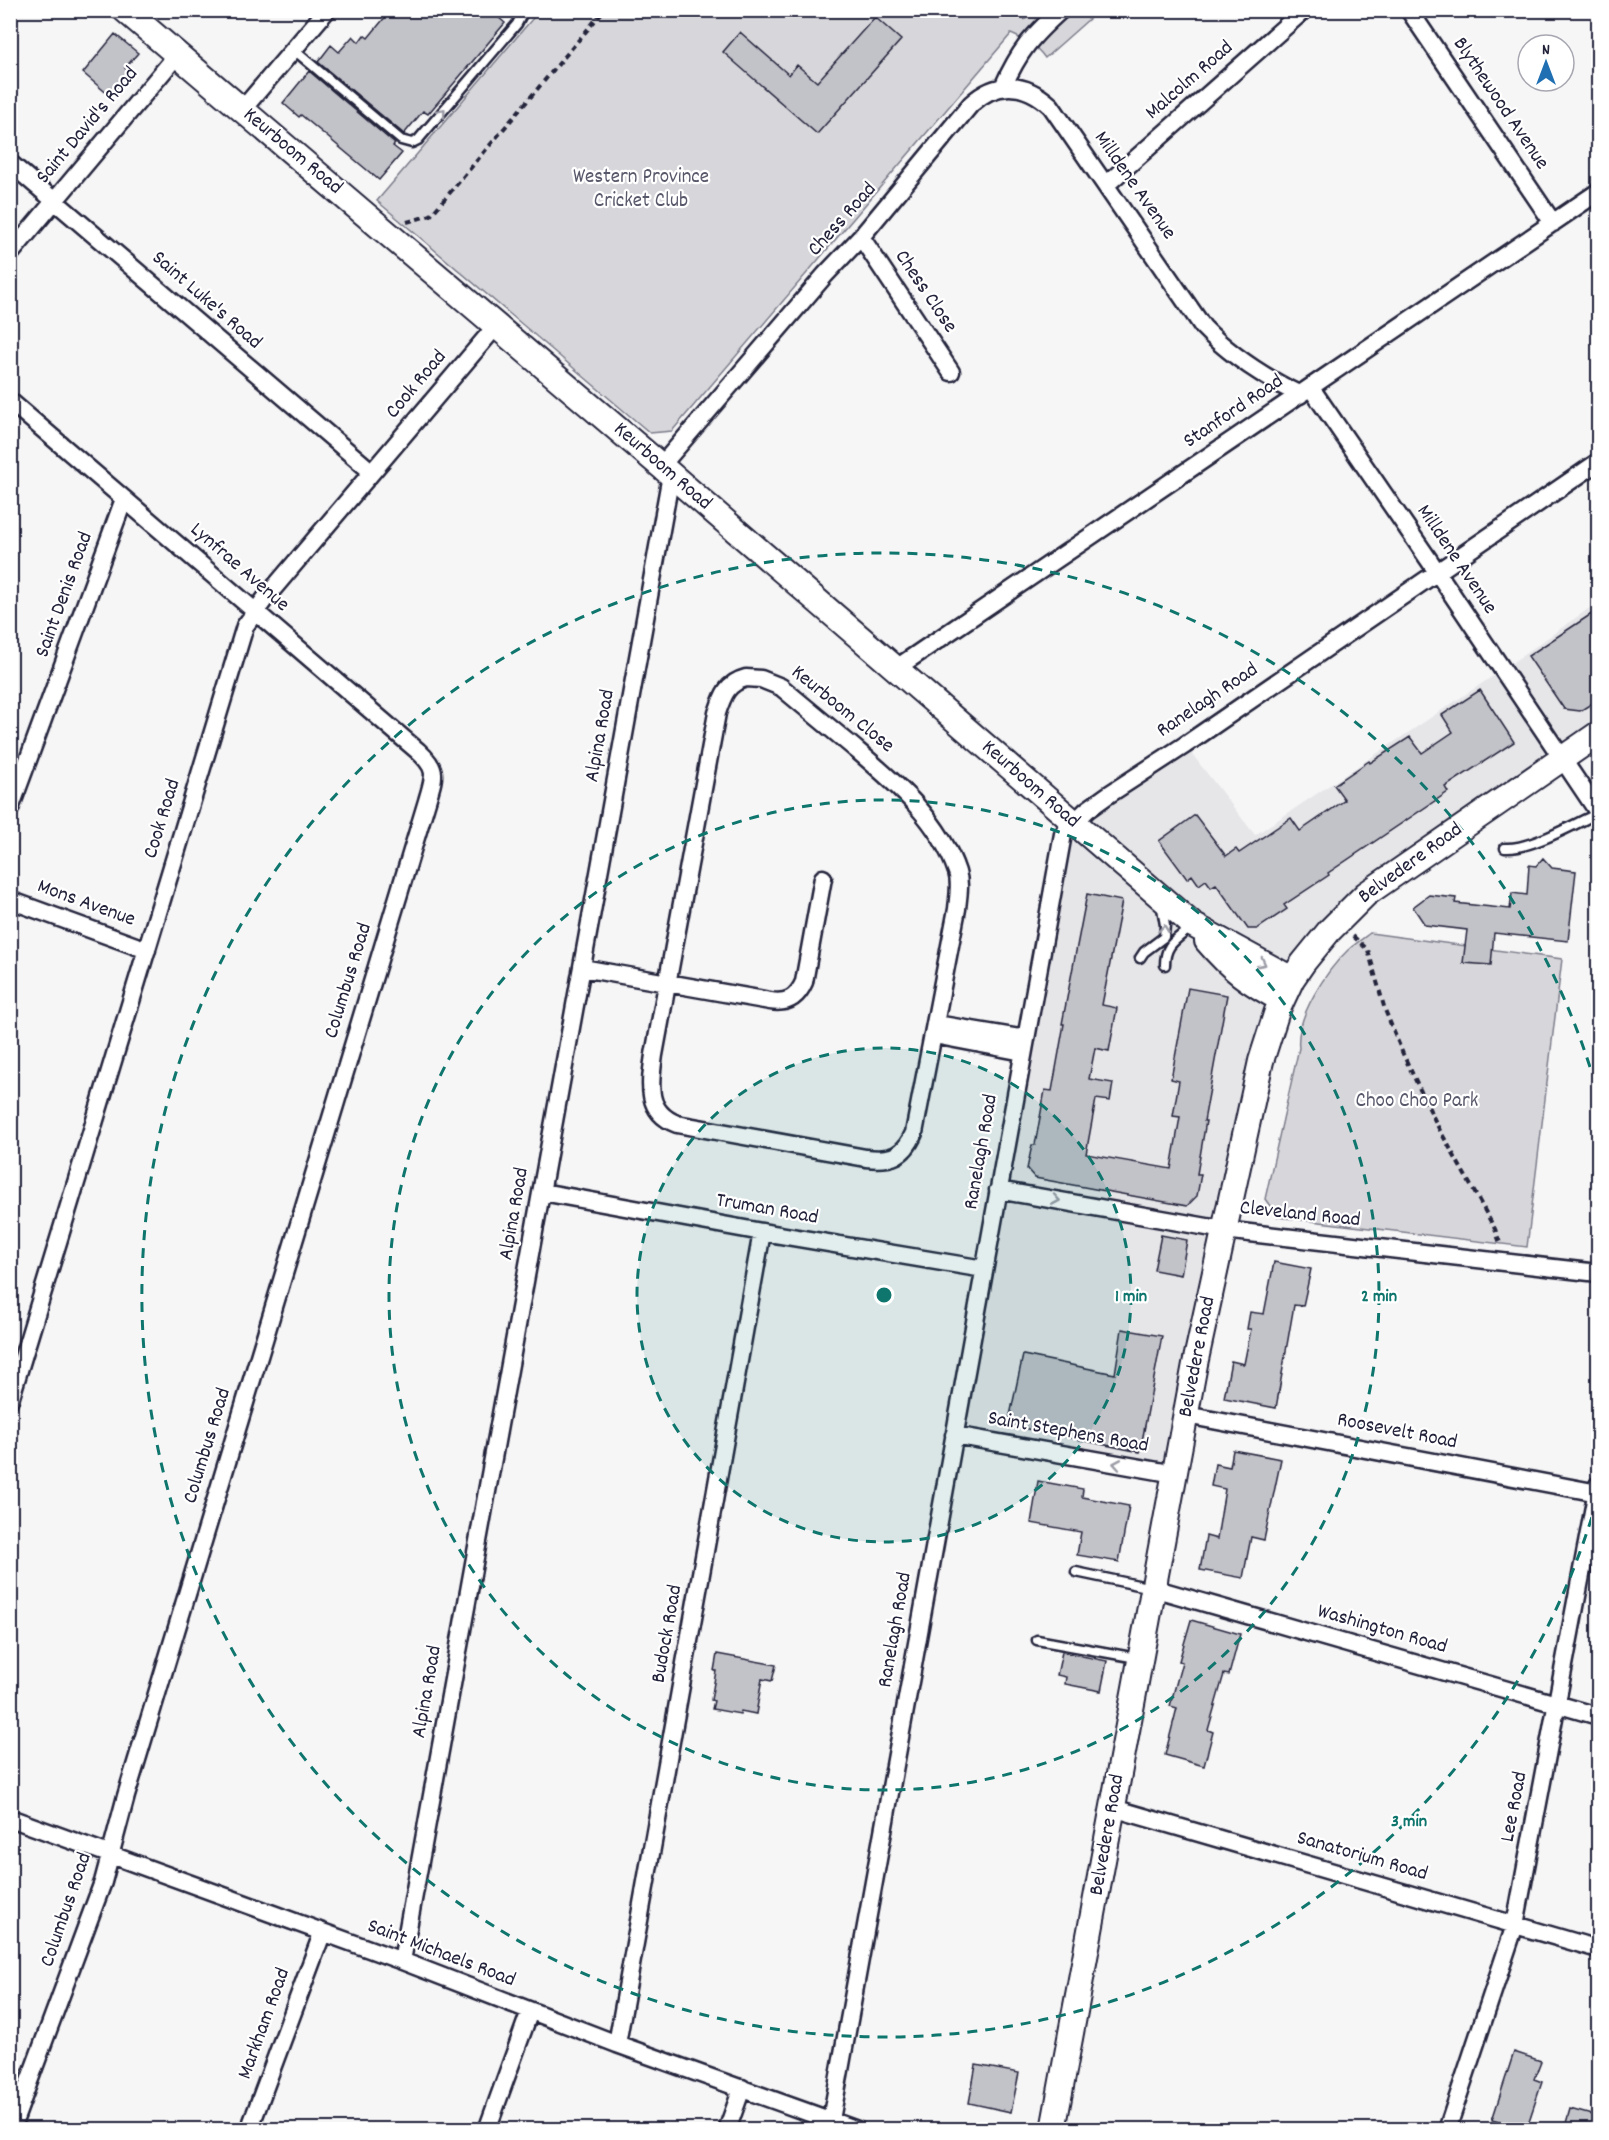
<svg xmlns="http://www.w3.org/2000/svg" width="1609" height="2140" font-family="Dekko,sans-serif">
<rect width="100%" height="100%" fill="#f6f6f7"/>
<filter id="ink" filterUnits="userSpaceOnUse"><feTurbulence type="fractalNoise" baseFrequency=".0167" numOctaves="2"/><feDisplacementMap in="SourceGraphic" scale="12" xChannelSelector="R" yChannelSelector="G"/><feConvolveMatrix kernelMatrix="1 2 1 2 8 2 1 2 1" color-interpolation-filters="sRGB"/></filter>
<g filter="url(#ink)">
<path fill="#e6e6e9" d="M 1598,602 L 1598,734 L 1381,882 L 1292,979 L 1175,1474 L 954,1435 L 1063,834 L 1185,745 L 1255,835 L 1502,670 Z"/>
<path fill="#d7d7db" stroke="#7c7c8b" stroke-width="1.5" d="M 539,11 L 1098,11 L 1045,58 C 1036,45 1025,40 1011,34 L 672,431 L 650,433 L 377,201 Z
M 1370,933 L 1562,959 L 1527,1247 L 1278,1217 L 1265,1199 L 1299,1048 C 1295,1018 1326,971 1348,950 C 1355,944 1362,939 1370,933 Z"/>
<path fill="#c2c2c9" stroke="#22223b" stroke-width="1.5" d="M 391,10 L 490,10 L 505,23 L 428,114 L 423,111 L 404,134 L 318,62 L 331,45 L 339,52 L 353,36 L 359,42 L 364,35 L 368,38 Z
M 875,17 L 901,40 L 817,134 L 723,52 L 740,32 L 789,75 L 797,65 L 817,82 Z
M 115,34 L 138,53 L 125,68 L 129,72 L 110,96 L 83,73 Z
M 309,71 L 395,144 L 393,146 L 402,153 L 379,180 L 301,115 L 299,117 L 283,103 Z
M 1599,609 L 1599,699 L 1580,711 L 1564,709 L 1528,656 Z
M 1480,690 L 1514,742 L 1445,787 L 1448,792 L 1328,873 L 1329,875 L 1284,905 L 1287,909 L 1257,929 L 1248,929 L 1216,884 L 1211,887 L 1206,880 L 1199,885 L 1192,875 L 1187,879 L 1159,841 L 1195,815 L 1226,856 L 1236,849 L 1239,853 L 1291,818 L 1300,831 L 1345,800 L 1334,785 L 1369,761 L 1370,763 L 1410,737 L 1422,753 L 1453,732 L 1442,715 Z
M 1543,858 L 1552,868 L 1576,871 L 1568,941 L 1494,933 L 1491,965 L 1463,963 L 1467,930 L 1425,925 L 1413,907 L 1429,895 L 1456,898 L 1455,903 L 1510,909 L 1512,893 L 1527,895 L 1529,865 L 1536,866 Z
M 1087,894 L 1122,901 L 1102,1005 L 1117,1008 L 1109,1051 L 1095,1048 L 1089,1079 L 1113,1083 L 1110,1101 L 1096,1099 L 1086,1154 L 1171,1169 L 1180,1117 L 1173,1116 L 1179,1081 L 1171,1079 L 1188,988 L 1227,995 L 1204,1121 L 1206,1121 L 1197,1174 L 1201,1174 L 1197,1196 L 1187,1206 L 1035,1178 L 1027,1169 L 1032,1145 L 1035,1145 L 1045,1090 L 1052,1091 L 1064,1024 L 1062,1024 Z
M 1161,1235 L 1187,1240 L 1181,1275 L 1154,1270 Z
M 1274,1262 L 1311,1269 L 1303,1306 L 1294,1305 L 1276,1408 L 1224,1398 L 1231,1361 L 1244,1364 L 1251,1329 L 1247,1329 L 1250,1312 L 1264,1314 Z
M 1122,1329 L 1162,1336 L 1140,1452 L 1008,1425 L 1023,1355 L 1115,1374 Z
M 1233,1450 L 1281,1459 L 1264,1540 L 1251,1537 L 1243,1578 L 1200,1570 L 1206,1536 L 1217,1539 L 1225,1489 L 1211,1486 L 1215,1464 L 1230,1467 Z
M 1038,1481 L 1083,1489 L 1082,1497 L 1129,1506 L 1119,1562 L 1077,1555 L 1081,1532 L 1031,1523 Z
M 1191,1620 L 1240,1634 L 1229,1675 L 1224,1674 L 1208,1730 L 1213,1732 L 1204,1766 L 1165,1755 L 1177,1708 L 1170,1706 L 1182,1662 L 1179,1661 Z
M 1062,1652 L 1107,1661 L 1101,1691 L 1065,1684 L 1066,1677 L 1057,1675 Z
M 717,1654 L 776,1665 L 772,1681 L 762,1679 L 756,1714 L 741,1711 L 740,1714 L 712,1709 L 714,1701 L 711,1700 L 716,1671 L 714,1671 Z
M 1514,2052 L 1541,2061 L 1534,2079 L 1542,2082 L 1526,2130 L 1492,2120 Z
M 976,2065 L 1019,2073 L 1011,2112 L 969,2103 Z
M 1570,2109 L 1599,2117 L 1599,2130 L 1564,2130 Z"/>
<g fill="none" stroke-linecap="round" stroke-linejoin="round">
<defs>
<path id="service" d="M 294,50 L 401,140 L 412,143 L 418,140 L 517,24 L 524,10
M 1505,848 C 1529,850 1575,824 1598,813
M 1140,958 L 1144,952 L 1164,937 L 1165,925 L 1162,908
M 1165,965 C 1165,942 1178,940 1192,926
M 1076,1572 L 1152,1588
M 1037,1640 L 1137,1658"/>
<path id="minor" d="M 1409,10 L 1553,223
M 1003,87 C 1019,51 1031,37 1061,10
M 242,110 L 327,10
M 10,163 L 372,472
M 1106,185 L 1304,10
M 861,237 L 951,372
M 10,254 L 177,55
M 1311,388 L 1429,560 L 1598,812
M 10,401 L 418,751 C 439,770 434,776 427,801 L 126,1796 L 103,1882 L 11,2130
M 661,466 L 825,275 L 861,237 L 971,104 C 997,80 1025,82 1051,106 L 1203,327 C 1230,355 1266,378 1300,395
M 895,669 L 1598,192
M 746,678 L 761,679 L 781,687 C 804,706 828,726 852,746 C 893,781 939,818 957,872 C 961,884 958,897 957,909 L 914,1133 C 904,1156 892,1161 866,1158 L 677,1124 C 645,1112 650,1083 654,1055 L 717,713 C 723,695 727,683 746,678 Z
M 10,809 L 124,499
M 10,900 L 147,950
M 582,968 L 770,1001 C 787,1004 797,998 804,982 L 823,878
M 936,1024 L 1026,1039
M 934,1035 L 1023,1052
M 998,1190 L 1224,1230 L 1598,1273
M 542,1192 L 762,1232 L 984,1269
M 10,1400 L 245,626 L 267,596 L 496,326
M 1186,1415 L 1598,1493
M 954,1435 L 1175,1474
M 1153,1588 L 1598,1716
M 1113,1808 L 1598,1949
M 10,1818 L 402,1961 L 617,2044 L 857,2130
M 402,1961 L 671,475
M 617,2044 L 762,1232
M 831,2120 L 1063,834 L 1087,810 L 1108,795 L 1185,745 L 1598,462
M 249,2130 L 322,1934
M 487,2130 L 530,2011
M 727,2130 L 742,2088
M 1447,2130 L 1515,1925 L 1598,1485"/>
<path id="secondary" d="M 125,10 L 661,466 L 1193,925 L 1292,979
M 1207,941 C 1232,970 1248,982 1282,1000
M 1053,2130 L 1195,1364 L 1261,1061 L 1277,1011 L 1292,979 L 1303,963 L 1329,931 L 1366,894 L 1598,734"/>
</defs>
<use href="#service" stroke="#22223b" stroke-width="13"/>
<use href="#minor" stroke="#22223b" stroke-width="21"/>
<use href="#secondary" stroke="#22223b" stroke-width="28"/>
<path stroke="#22223b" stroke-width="4" stroke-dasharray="6 4.5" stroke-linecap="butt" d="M 974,10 L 975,18
M 1019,10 L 1026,19
M 407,222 L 431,215 L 604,10
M 1353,936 L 1368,950 L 1385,1010 L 1403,1054 L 1437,1125 L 1495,1229 L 1500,1243"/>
<use href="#service" stroke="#fff" stroke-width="8"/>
<use href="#minor" stroke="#fff" stroke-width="16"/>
<use href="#secondary" stroke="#fff" stroke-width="24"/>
</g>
<defs><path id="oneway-chevron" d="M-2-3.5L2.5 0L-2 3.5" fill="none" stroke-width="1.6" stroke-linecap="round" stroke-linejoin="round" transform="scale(1.5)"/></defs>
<g stroke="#9c9ca7">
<use href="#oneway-chevron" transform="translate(442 112) rotate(-49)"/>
<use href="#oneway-chevron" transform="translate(1164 929) rotate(-84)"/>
<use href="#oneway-chevron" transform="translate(1262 963) rotate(28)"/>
<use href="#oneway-chevron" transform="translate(1056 1200) rotate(10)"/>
<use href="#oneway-chevron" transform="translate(1117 1464) rotate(-170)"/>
</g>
</g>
<circle cx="884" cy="1295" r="247" fill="#0f766e" fill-opacity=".12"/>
<g fill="none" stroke="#0f766e" stroke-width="3" stroke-dasharray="10 8">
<circle cx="884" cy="1295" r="247"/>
<circle cx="884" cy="1295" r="495"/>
<path d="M1597 1500A742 742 0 1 1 1597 1090"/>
</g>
<g text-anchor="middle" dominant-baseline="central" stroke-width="4.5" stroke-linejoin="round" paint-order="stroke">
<g font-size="21" fill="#22223b" stroke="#fff">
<text transform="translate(1190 81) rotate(-41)">Malcolm Road</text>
<text transform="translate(1500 104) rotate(56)">Blythewood Avenue</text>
<text transform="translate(88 126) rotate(-50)">Saint David's Road</text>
<text transform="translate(292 152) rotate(40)">Keurboom Road</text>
<text transform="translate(1134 186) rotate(55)">Milldene Avenue</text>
<text transform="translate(843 220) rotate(-48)">Chess Road</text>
<text transform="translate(925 292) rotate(56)">Chess Close</text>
<text transform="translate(206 301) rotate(41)">Saint Luke's Road</text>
<text transform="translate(417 385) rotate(-50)">Cook Road</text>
<text transform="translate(1234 412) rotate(-34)">Stanford Road</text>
<text transform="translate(662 467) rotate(41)">Keurboom Road</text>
<text transform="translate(1456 560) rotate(56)">Milldene Avenue</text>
<text transform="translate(239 568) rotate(41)">Lynfrae Avenue</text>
<text transform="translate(65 595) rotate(-70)">Saint Denis Road</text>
<text transform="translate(1208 701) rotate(-34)">Ranelagh Road</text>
<text transform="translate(842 710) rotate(39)">Keurboom Close</text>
<text transform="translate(601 736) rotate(-80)">Alpina Road</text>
<text transform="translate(1030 785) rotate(41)">Keurboom Road</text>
<text transform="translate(163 819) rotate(-73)">Cook Road</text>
<text transform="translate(1411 864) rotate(-36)">Belvedere Road</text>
<text transform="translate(86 904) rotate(20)">Mons Avenue</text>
<text transform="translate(349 981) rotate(-73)">Columbus Road</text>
<text transform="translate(982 1152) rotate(-80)">Ranelagh Road</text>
<text transform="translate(767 1210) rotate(10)">Truman Road</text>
<text transform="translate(515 1214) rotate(-80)">Alpina Road</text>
<text transform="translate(1300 1215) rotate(6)">Cleveland Road</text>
<text transform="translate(1198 1357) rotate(-79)">Belvedere Road</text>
<text transform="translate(1397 1432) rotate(11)">Roosevelt Road</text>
<text transform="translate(1068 1433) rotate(10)">Saint Stephens Road</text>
<text transform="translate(208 1446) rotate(-73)">Columbus Road</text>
<text transform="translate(896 1630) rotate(-80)">Ranelagh Road</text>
<text transform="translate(1382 1630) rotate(16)">Washington Road</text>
<text transform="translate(668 1634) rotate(-80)">Budock Road</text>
<text transform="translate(428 1692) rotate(-80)">Alpina Road</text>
<text transform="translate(1515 1807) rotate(-79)">Lee Road</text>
<text transform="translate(1108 1835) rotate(-80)">Belvedere Road</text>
<text transform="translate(1362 1857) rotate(16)">Sanatorium Road</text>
<text transform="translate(67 1910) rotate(-71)">Columbus Road</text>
<text transform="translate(441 1954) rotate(21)">Saint Michaels Road</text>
<text transform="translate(265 2024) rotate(-70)">Markham Road</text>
</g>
<g font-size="21" fill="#58586b" stroke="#fff">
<text x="641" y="178">Western Province<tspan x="641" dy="24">Cricket Club</tspan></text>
<text x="1417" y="1102">Choo Choo Park</text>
</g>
</g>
<circle cx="884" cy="1295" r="9" fill="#0f766e" stroke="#fff" stroke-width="3"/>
<g font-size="18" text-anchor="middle" font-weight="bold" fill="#0f766e" stroke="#fff" stroke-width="4.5" stroke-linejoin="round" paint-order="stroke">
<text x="1131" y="1301">1 min</text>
<text x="1379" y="1301">2 min</text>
<text x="1409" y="1826">3 min</text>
</g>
<rect width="1609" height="2140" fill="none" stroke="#fff" stroke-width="36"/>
<rect x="18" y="18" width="1573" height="2104" fill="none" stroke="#22223b" stroke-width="2" filter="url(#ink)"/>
<g transform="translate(1546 63)"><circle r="28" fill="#ffffff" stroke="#a7a7b1" stroke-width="1.5"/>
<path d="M0-4.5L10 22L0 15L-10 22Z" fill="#1f6fb2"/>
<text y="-9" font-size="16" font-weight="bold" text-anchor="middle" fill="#22223b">N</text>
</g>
</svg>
